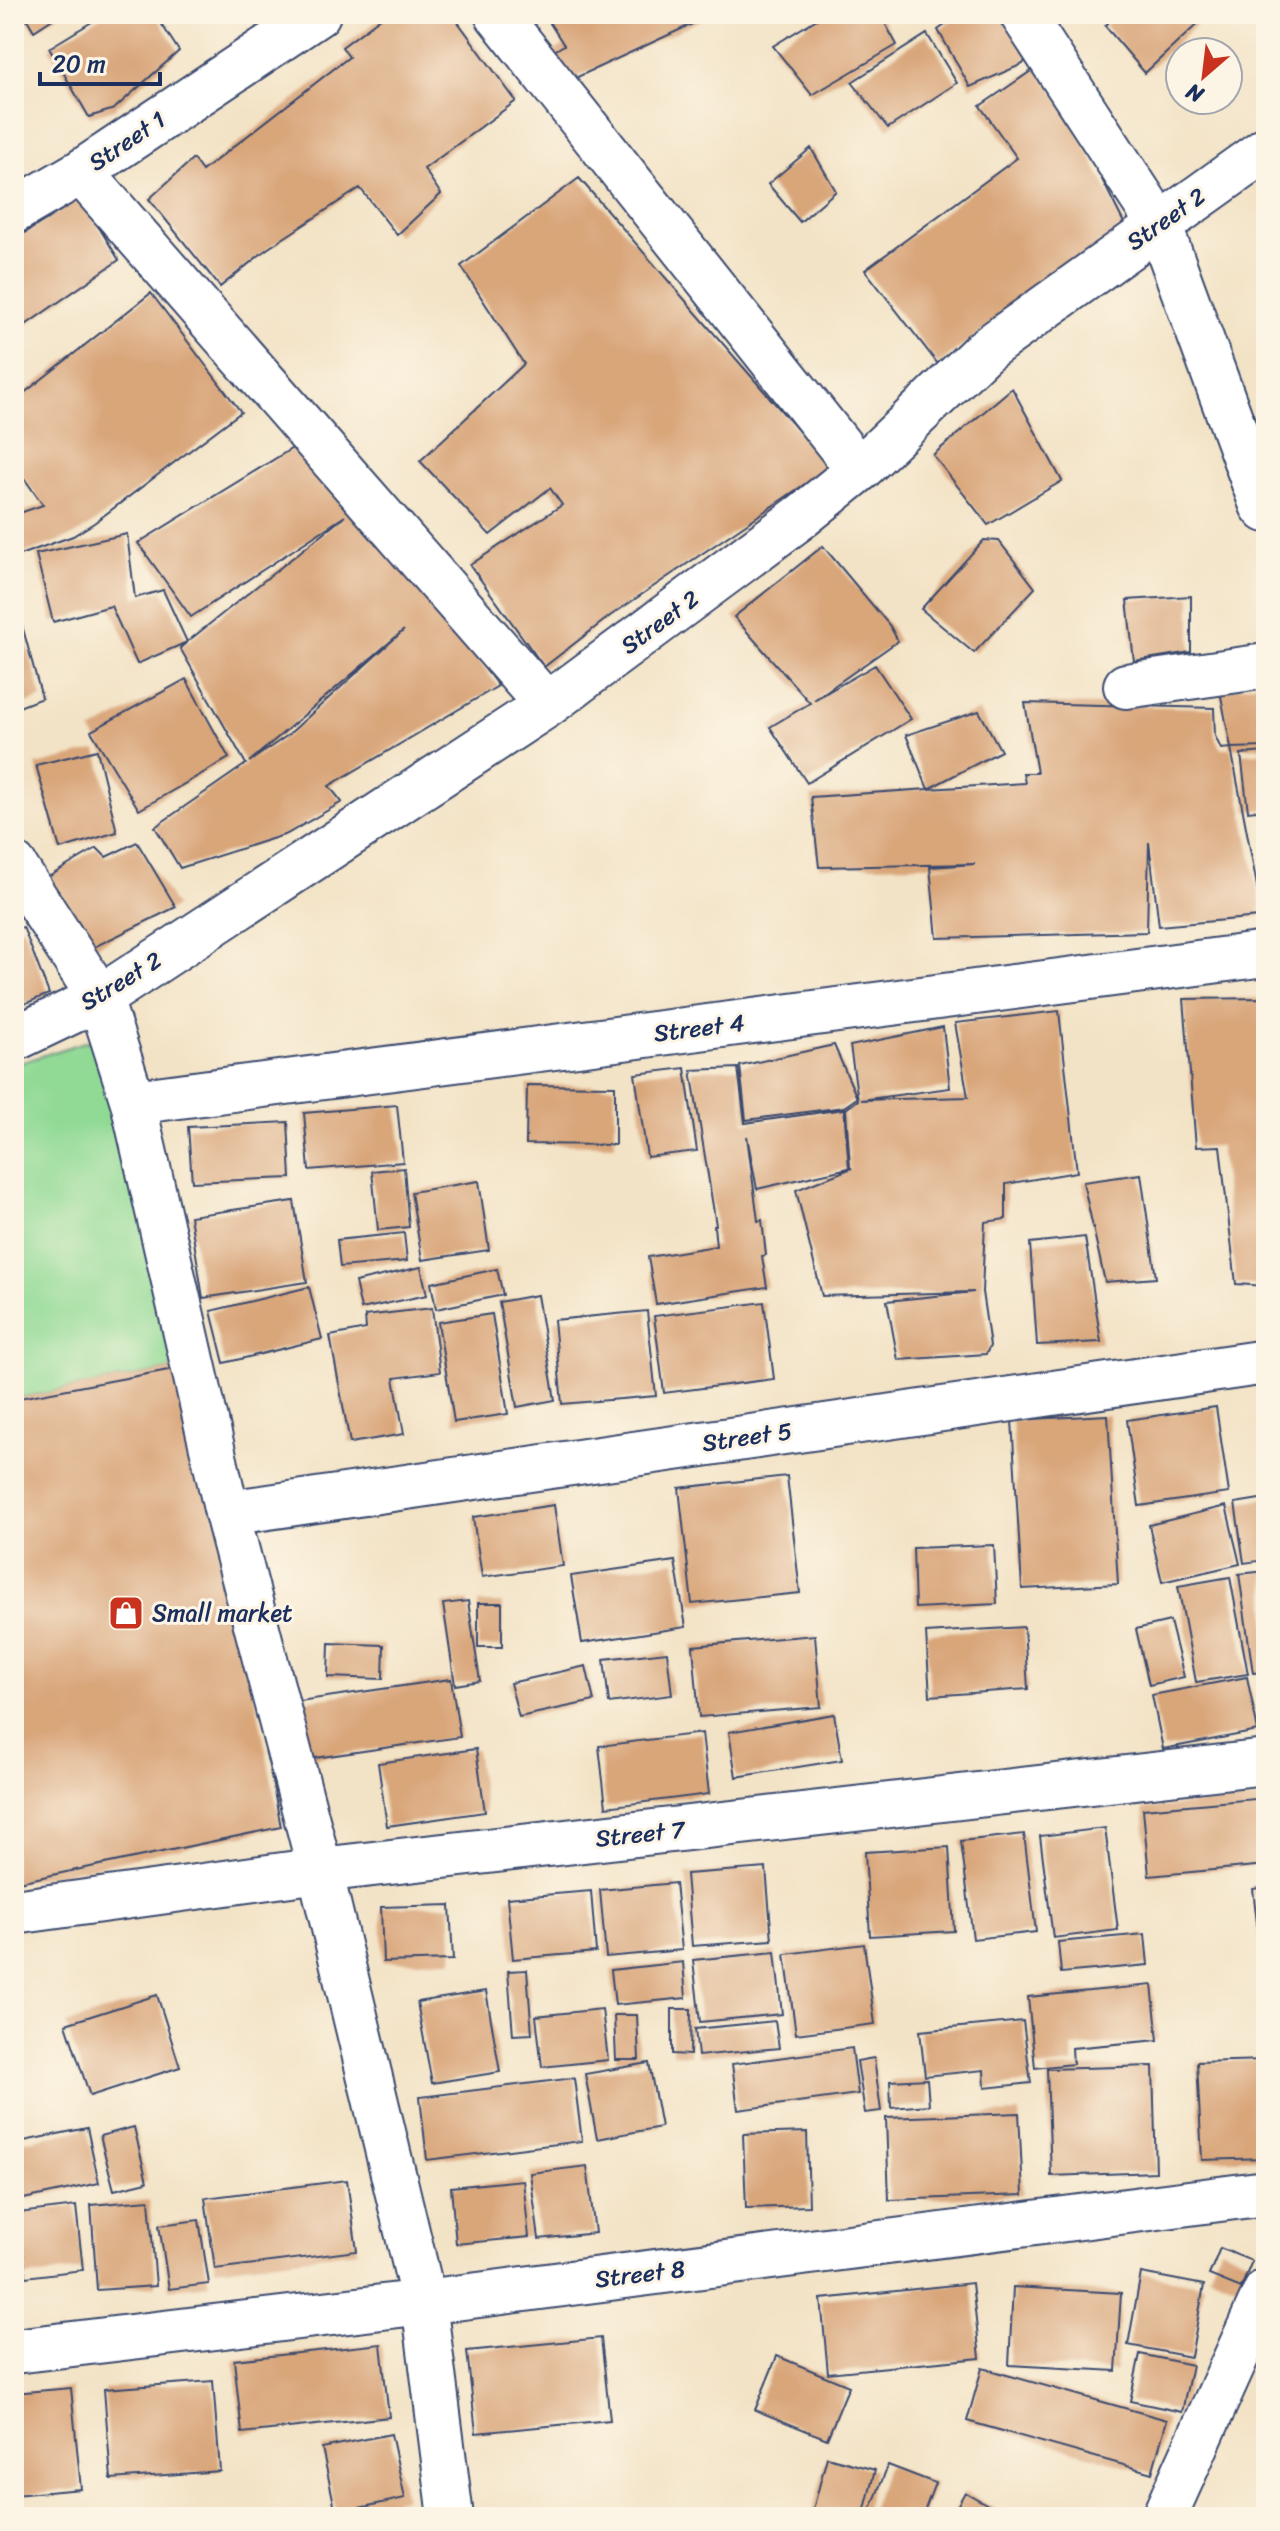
<svg xmlns="http://www.w3.org/2000/svg" width="1280" height="2531" font-family="Sriracha,sans-serif">
<rect width="100%" height="100%" fill="#fcf5e5"/>
<filter id="ink" filterUnits="userSpaceOnUse"><feTurbulence type="fractalNoise" baseFrequency=".0125" numOctaves="2"/><feDisplacementMap in="SourceGraphic" scale="16" xChannelSelector="R" yChannelSelector="G"/><feConvolveMatrix kernelMatrix="1 2 1 2 8 2 1 2 1" color-interpolation-filters="sRGB"/></filter>
<filter id="wash" filterUnits="userSpaceOnUse"><feTurbulence type="fractalNoise" baseFrequency=".006" numOctaves="4" result="noise"/><feDisplacementMap in="SourceGraphic" scale="32" xChannelSelector="R" yChannelSelector="G"/><feGaussianBlur stdDeviation="1.8" result="paint"/><feColorMatrix in="noise" values="0 0 0 0 0 0 0 0 0 0 0 0 0 0 0 0 0 1.4 0 .05"/><feComposite in="paint" operator="in"/></filter>
<g filter="url(#wash)">
<rect width="100%" height="100%" fill="#f3e3c6"/>
<path fill="#91da95" stroke="#56847a" stroke-width="2" d="M 118,1031 L 190,1366 L 14,1399 L 14,1065 Z"/>
<g id="blocks">
<path fill="#d9a67a" fill-rule="evenodd" d="M 24,14 L 60,14 L 34,31 Z
M 105,14 L 155,14 L 179,51 L 114,109 L 89,117 L 49,48 Z
M 386,14 L 452,14 L 516,101 L 424,169 L 441,194 L 397,235 L 360,188 L 267,249 L 220,287 L 149,199 L 193,159 L 202,171 L 349,57 L 342,47 Z
M 544,14 L 620,14 L 623,17 L 628,14 L 714,14 L 571,80 L 551,53 L 564,45 Z
M 825,14 L 880,14 L 897,45 L 812,95 L 773,46 Z
M 960,14 L 1000,14 L 1028,55 L 1023,64 L 970,87 L 938,30 Z
M 1116,14 L 1208,14 L 1145,73 L 1105,26 Z
M 927,34 L 957,83 L 888,128 L 852,82 Z
M 1037,67 L 1071,118 L 1125,225 L 938,364 L 865,270 L 1017,158 L 980,106 Z
M 811,148 L 836,191 L 800,222 L 768,184 Z
M 579,178 L 830,467 L 610,616 L 544,667 L 470,565 L 562,505 L 550,488 L 490,535 L 420,461 L 524,364 L 461,266 Z
M 81,198 L 119,260 L 14,333 L 14,240 Z
M 151,293 L 241,412 L 94,523 L 73,536 L 14,557 L 14,515 L 43,505 L 14,464 L 14,401 Z
M 1012,388 L 1062,481 L 988,525 L 933,455 Z
M 299,444 L 349,513 L 360,504 L 498,686 L 329,786 L 342,802 L 287,834 L 180,868 L 155,827 L 246,764 L 180,648 L 187,642 L 137,664 L 111,606 L 53,622 L 36,554 L 127,534 L 135,598 L 163,590 L 187,642 L 345,516 L 191,617 L 138,543 ZM 404,630 L 288,735 L 249,762 Z
M 984,540 L 999,541 L 1035,588 L 974,653 L 921,609 Z
M 823,546 L 890,626 L 898,641 L 814,700 L 875,665 L 911,719 L 807,783 L 770,727 L 810,703 L 734,617 Z
M 1191,596 L 1191,652 L 1134,661 L 1127,600 Z
M 15,600 L 42,698 L 14,709 L 14,601 Z
M 186,679 L 229,758 L 139,810 L 91,731 Z
M 1266,681 L 1266,747 L 1231,748 L 1220,691 Z
M 1025,703 L 1214,708 L 1215,736 L 1221,749 L 1231,748 L 1261,907 L 1259,917 L 1159,926 L 1149,842 L 1147,932 L 937,938 L 930,867 L 975,864 L 819,867 L 811,797 L 928,789 L 906,735 L 979,711 L 1001,751 L 928,789 L 1025,783 L 1023,773 L 1037,773 Z
M 97,750 L 117,832 L 60,849 L 36,765 Z
M 1266,752 L 1266,809 L 1248,811 L 1241,754 Z
M 137,842 L 176,907 L 84,952 L 45,879 L 97,848 L 106,857 Z
M 23,927 L 49,994 L 14,1008 L 14,931 Z
M 1266,998 L 1266,1286 L 1236,1284 L 1220,1146 L 1196,1147 L 1184,999 Z
M 1059,1011 L 1077,1172 L 1006,1184 L 1006,1219 L 985,1222 L 982,1292 L 990,1346 L 986,1354 L 898,1360 L 887,1301 L 974,1292 L 822,1296 L 796,1190 L 852,1168 L 850,1168 L 846,1109 L 858,1100 L 850,1046 L 943,1027 L 950,1088 L 861,1100 L 968,1097 L 955,1023 Z
M 834,1045 L 857,1098 L 844,1107 L 746,1120 L 740,1066 Z
M 685,1068 L 697,1151 L 647,1157 L 635,1074 Z
M 738,1068 L 745,1123 L 844,1109 L 849,1168 L 757,1189 L 747,1136 L 758,1221 L 762,1220 L 766,1255 L 762,1256 L 767,1287 L 656,1304 L 648,1257 L 716,1246 L 714,1226 L 716,1225 L 691,1070 Z
M 527,1085 L 615,1086 L 615,1145 L 526,1144 Z
M 397,1105 L 403,1162 L 309,1170 L 304,1113 Z
M 288,1122 L 291,1178 L 192,1182 L 188,1127 Z
M 404,1168 L 409,1227 L 378,1230 L 372,1171 Z
M 1141,1174 L 1156,1278 L 1105,1282 L 1083,1182 Z
M 479,1181 L 489,1250 L 422,1260 L 411,1192 Z
M 294,1201 L 307,1282 L 203,1298 L 190,1216 Z
M 404,1233 L 407,1261 L 340,1267 L 337,1240 Z
M 1085,1237 L 1101,1342 L 1037,1345 L 1030,1243 Z
M 421,1267 L 427,1295 L 361,1309 L 355,1282 Z
M 497,1269 L 503,1295 L 436,1309 L 431,1283 Z
M 309,1287 L 322,1339 L 224,1363 L 211,1311 Z
M 537,1295 L 555,1400 L 517,1407 L 499,1302 Z
M 764,1302 L 774,1379 L 664,1393 L 654,1316 Z
M 432,1308 L 440,1372 L 394,1378 L 404,1434 L 350,1443 L 330,1336 L 366,1329 L 365,1316 Z
M 647,1311 L 656,1396 L 562,1404 L 554,1320 Z
M 492,1314 L 508,1414 L 454,1422 L 438,1322 Z
M 190,1366 L 281,1827 L 14,1883 L 14,1399 Z
M 1216,1407 L 1229,1493 L 1139,1506 L 1127,1420 Z
M 1108,1415 L 1118,1584 L 1022,1589 L 1012,1420 Z
M 787,1476 L 800,1593 L 692,1604 L 679,1488 Z
M 1266,1498 L 1266,1560 L 1244,1563 L 1235,1503 Z
M 554,1505 L 563,1566 L 482,1577 L 473,1517 Z
M 1226,1506 L 1240,1564 L 1162,1582 L 1149,1525 Z
M 994,1545 L 997,1604 L 915,1608 L 913,1548 Z
M 675,1561 L 686,1627 L 582,1643 L 571,1576 Z
M 1266,1571 L 1266,1672 L 1253,1673 L 1239,1574 Z
M 1230,1577 L 1248,1674 L 1196,1682 L 1178,1586 Z
M 468,1601 L 480,1681 L 455,1685 L 443,1604 Z
M 478,1603 L 502,1603 L 502,1647 L 478,1647 Z
M 1170,1621 L 1184,1677 L 1149,1685 L 1136,1629 Z
M 1024,1627 L 1028,1689 L 930,1696 L 926,1633 Z
M 815,1635 L 821,1707 L 699,1717 L 693,1646 Z
M 329,1643 L 384,1645 L 383,1679 L 328,1677 Z
M 667,1652 L 672,1695 L 609,1703 L 604,1659 Z
M 586,1666 L 594,1701 L 519,1717 L 510,1683 Z
M 1247,1677 L 1258,1731 L 1163,1749 L 1152,1695 Z
M 451,1679 L 460,1737 L 308,1759 L 299,1701 Z
M 834,1714 L 842,1760 L 736,1777 L 729,1732 Z
M 702,1733 L 709,1794 L 606,1807 L 599,1746 Z
M 476,1749 L 485,1812 L 387,1826 L 378,1763 Z
M 1266,1798 L 1266,1865 L 1149,1876 L 1143,1809 Z
M 1105,1828 L 1118,1930 L 1053,1938 L 1040,1836 Z
M 1024,1834 L 1036,1932 L 973,1939 L 961,1841 Z
M 949,1847 L 954,1931 L 870,1936 L 865,1852 Z
M 766,1868 L 772,1940 L 692,1946 L 686,1874 Z
M 675,1883 L 682,1950 L 606,1957 L 600,1890 Z
M 1266,1887 L 1266,1946 L 1260,1947 L 1253,1889 Z
M 591,1891 L 596,1952 L 513,1959 L 507,1898 Z
M 450,1905 L 453,1960 L 383,1962 L 381,1907 Z
M 1145,1934 L 1148,1965 L 1061,1973 L 1058,1942 Z
M 864,1944 L 875,2024 L 796,2034 L 785,1954 Z
M 775,1952 L 782,2014 L 700,2022 L 693,1960 Z
M 683,1962 L 686,1998 L 615,2005 L 611,1970 Z
M 527,1970 L 532,2034 L 513,2035 L 508,1971 Z
M 1152,1985 L 1158,2040 L 1072,2048 L 1073,2064 L 1035,2068 L 1028,1997 Z
M 486,1991 L 500,2072 L 432,2083 L 417,2002 Z
M 157,1995 L 180,2067 L 90,2096 L 66,2024 Z
M 602,2009 L 608,2060 L 542,2067 L 536,2016 Z
M 672,2009 L 691,2009 L 690,2055 L 672,2054 Z
M 614,2015 L 637,2015 L 639,2060 L 616,2060 Z
M 775,2021 L 779,2048 L 698,2056 L 695,2029 Z
M 1023,2021 L 1031,2083 L 985,2088 L 984,2070 L 925,2076 L 920,2031 Z
M 852,2048 L 858,2094 L 738,2110 L 732,2064 Z
M 874,2058 L 881,2111 L 865,2113 L 857,2061 Z
M 1266,2060 L 1266,2158 L 1202,2160 L 1197,2062 Z
M 649,2063 L 661,2127 L 597,2139 L 585,2074 Z
M 1153,2066 L 1156,2172 L 1051,2176 L 1047,2069 Z
M 574,2078 L 582,2141 L 427,2160 L 420,2097 Z
M 927,2079 L 929,2105 L 891,2108 L 890,2081 Z
M 1019,2113 L 1023,2195 L 889,2200 L 886,2118 Z
M 134,2127 L 147,2182 L 114,2190 L 100,2136 Z
M 87,2128 L 99,2183 L 14,2201 L 14,2143 Z
M 807,2132 L 809,2206 L 746,2208 L 743,2134 Z
M 587,2166 L 595,2233 L 539,2239 L 530,2173 Z
M 347,2180 L 357,2251 L 215,2269 L 205,2198 Z
M 523,2180 L 529,2237 L 456,2244 L 451,2187 Z
M 149,2200 L 156,2286 L 97,2290 L 91,2205 Z
M 76,2206 L 83,2270 L 26,2277 L 18,2213 Z
M 199,2220 L 209,2284 L 169,2289 L 159,2225 Z
M 1220,2248 L 1252,2261 L 1241,2288 L 1209,2275 Z
M 1141,2273 L 1204,2285 L 1191,2357 L 1128,2345 Z
M 972,2283 L 980,2358 L 828,2373 L 821,2299 Z
M 1013,2287 L 1121,2293 L 1116,2371 L 1009,2365 Z
M 601,2338 L 610,2420 L 476,2433 L 467,2351 Z
M 381,2344 L 389,2417 L 242,2433 L 234,2360 Z
M 1140,2354 L 1192,2365 L 1182,2412 L 1130,2401 Z
M 777,2356 L 849,2386 L 827,2439 L 755,2410 Z
M 982,2368 L 1167,2420 L 1152,2473 L 967,2421 Z
M 213,2381 L 220,2471 L 111,2479 L 104,2389 Z
M 71,2388 L 81,2489 L 14,2495 L 14,2393 Z
M 391,2434 L 405,2498 L 336,2513 L 322,2448 Z
M 827,2457 L 875,2470 L 863,2517 L 811,2517 Z
M 888,2465 L 935,2483 L 922,2517 L 868,2517 Z
M 965,2492 L 1002,2513 L 1000,2517 L 951,2517 Z"/>
</g>
</g>
<g filter="url(#ink)">
<use href="#blocks" fill-opacity="0" stroke="#3b4a6e" stroke-width="2"/>
<g fill="none" stroke-linecap="round" stroke-linejoin="round">
<defs>
<path id="street" d="M 497,14 L 859,470
M 1022,14 L 1159,224 L 1262,505 L 1266,510
M 81,172 L 547,705
M 14,211 L 81,172 L 318,14
M 1126,686 L 1266,666
M 14,865 L 100,998 L 133,1102 L 227,1513 L 320,1870 L 424,2302 L 451,2517
M 14,1039 L 100,998 L 547,705 L 802,516 L 859,470 L 984,351 L 1266,149
M 133,1102 L 1266,954
M 227,1513 L 1266,1362
M 14,1912 L 320,1870 L 1266,1762
M 14,2351 L 424,2302 L 1266,2193
M 1164,2517 L 1266,2291"/>
</defs>
<use href="#street" stroke="#3b4a6e" stroke-width="48"/>
<use href="#street" stroke="#fff" stroke-width="44"/>
</g>
</g>
<defs>
<symbol id="shop-square" viewBox="-11 -11 22 22"><rect x="-9" y="-9" width="18" height="18" rx="4" fill="#c8321e" stroke="#fcf5e5"/><path d="M-5-2.5h2.3a2.7 3.5 0 0 1 5.4 0H5L5.5 6h-11ZM-1.5-2.5h3a1.5 2.3 0 0 0-3 0Z" fill="#fff"/></symbol>
</defs>
<g fill-rule="evenodd">
<use href="#shop-square" x="106" y="1593" width="40" height="40"/>
</g>
<g text-anchor="middle" dominant-baseline="central" stroke-width="6" stroke-linejoin="round" paint-order="stroke">
<g font-size="24" fill="#1b2f5e" stroke="#fcf5e5">
<text transform="translate(127 141) rotate(-34)">Street 1</text>
<text transform="translate(1166 219) rotate(-35)">Street 2</text>
<text transform="translate(660 622) rotate(-36)">Street 2</text>
<text transform="translate(121 981) rotate(-31)">Street 2</text>
<text transform="translate(699 1028) rotate(-7)">Street 4</text>
<text transform="translate(747 1437) rotate(-8)">Street 5</text>
<text transform="translate(640 1834) rotate(-6)">Street 7</text>
<text transform="translate(640 2274) rotate(-7)">Street 8</text>
</g>
<g font-size="24" fill="#1b2f5e" stroke="#fcf5e5" text-anchor="start">
<text x="152" y="1613">Small market</text>
</g>
</g>
<rect width="1280" height="2531" fill="none" stroke="#fcf5e5" stroke-width="48"/>
<g transform="translate(1204 76) rotate(208)"><circle r="38" fill="#fcf5e5" stroke="#a2a6af" stroke-width="2"/>
<path d="M0-6L14 30L0 20L-14 30Z" fill="#c8321e"/>
<text y="-12" font-size="22" font-weight="bold" text-anchor="middle" fill="#1b2f5e">N</text>
</g>
<path d="M40 72v12h120v-12" fill="none" stroke="#1b2f5e" stroke-width="4"/>
<text x="52" y="72" font-size="24" fill="#1b2f5e" stroke="#fcf5e5" stroke-width="6" paint-order="stroke">20 m</text>
</svg>
